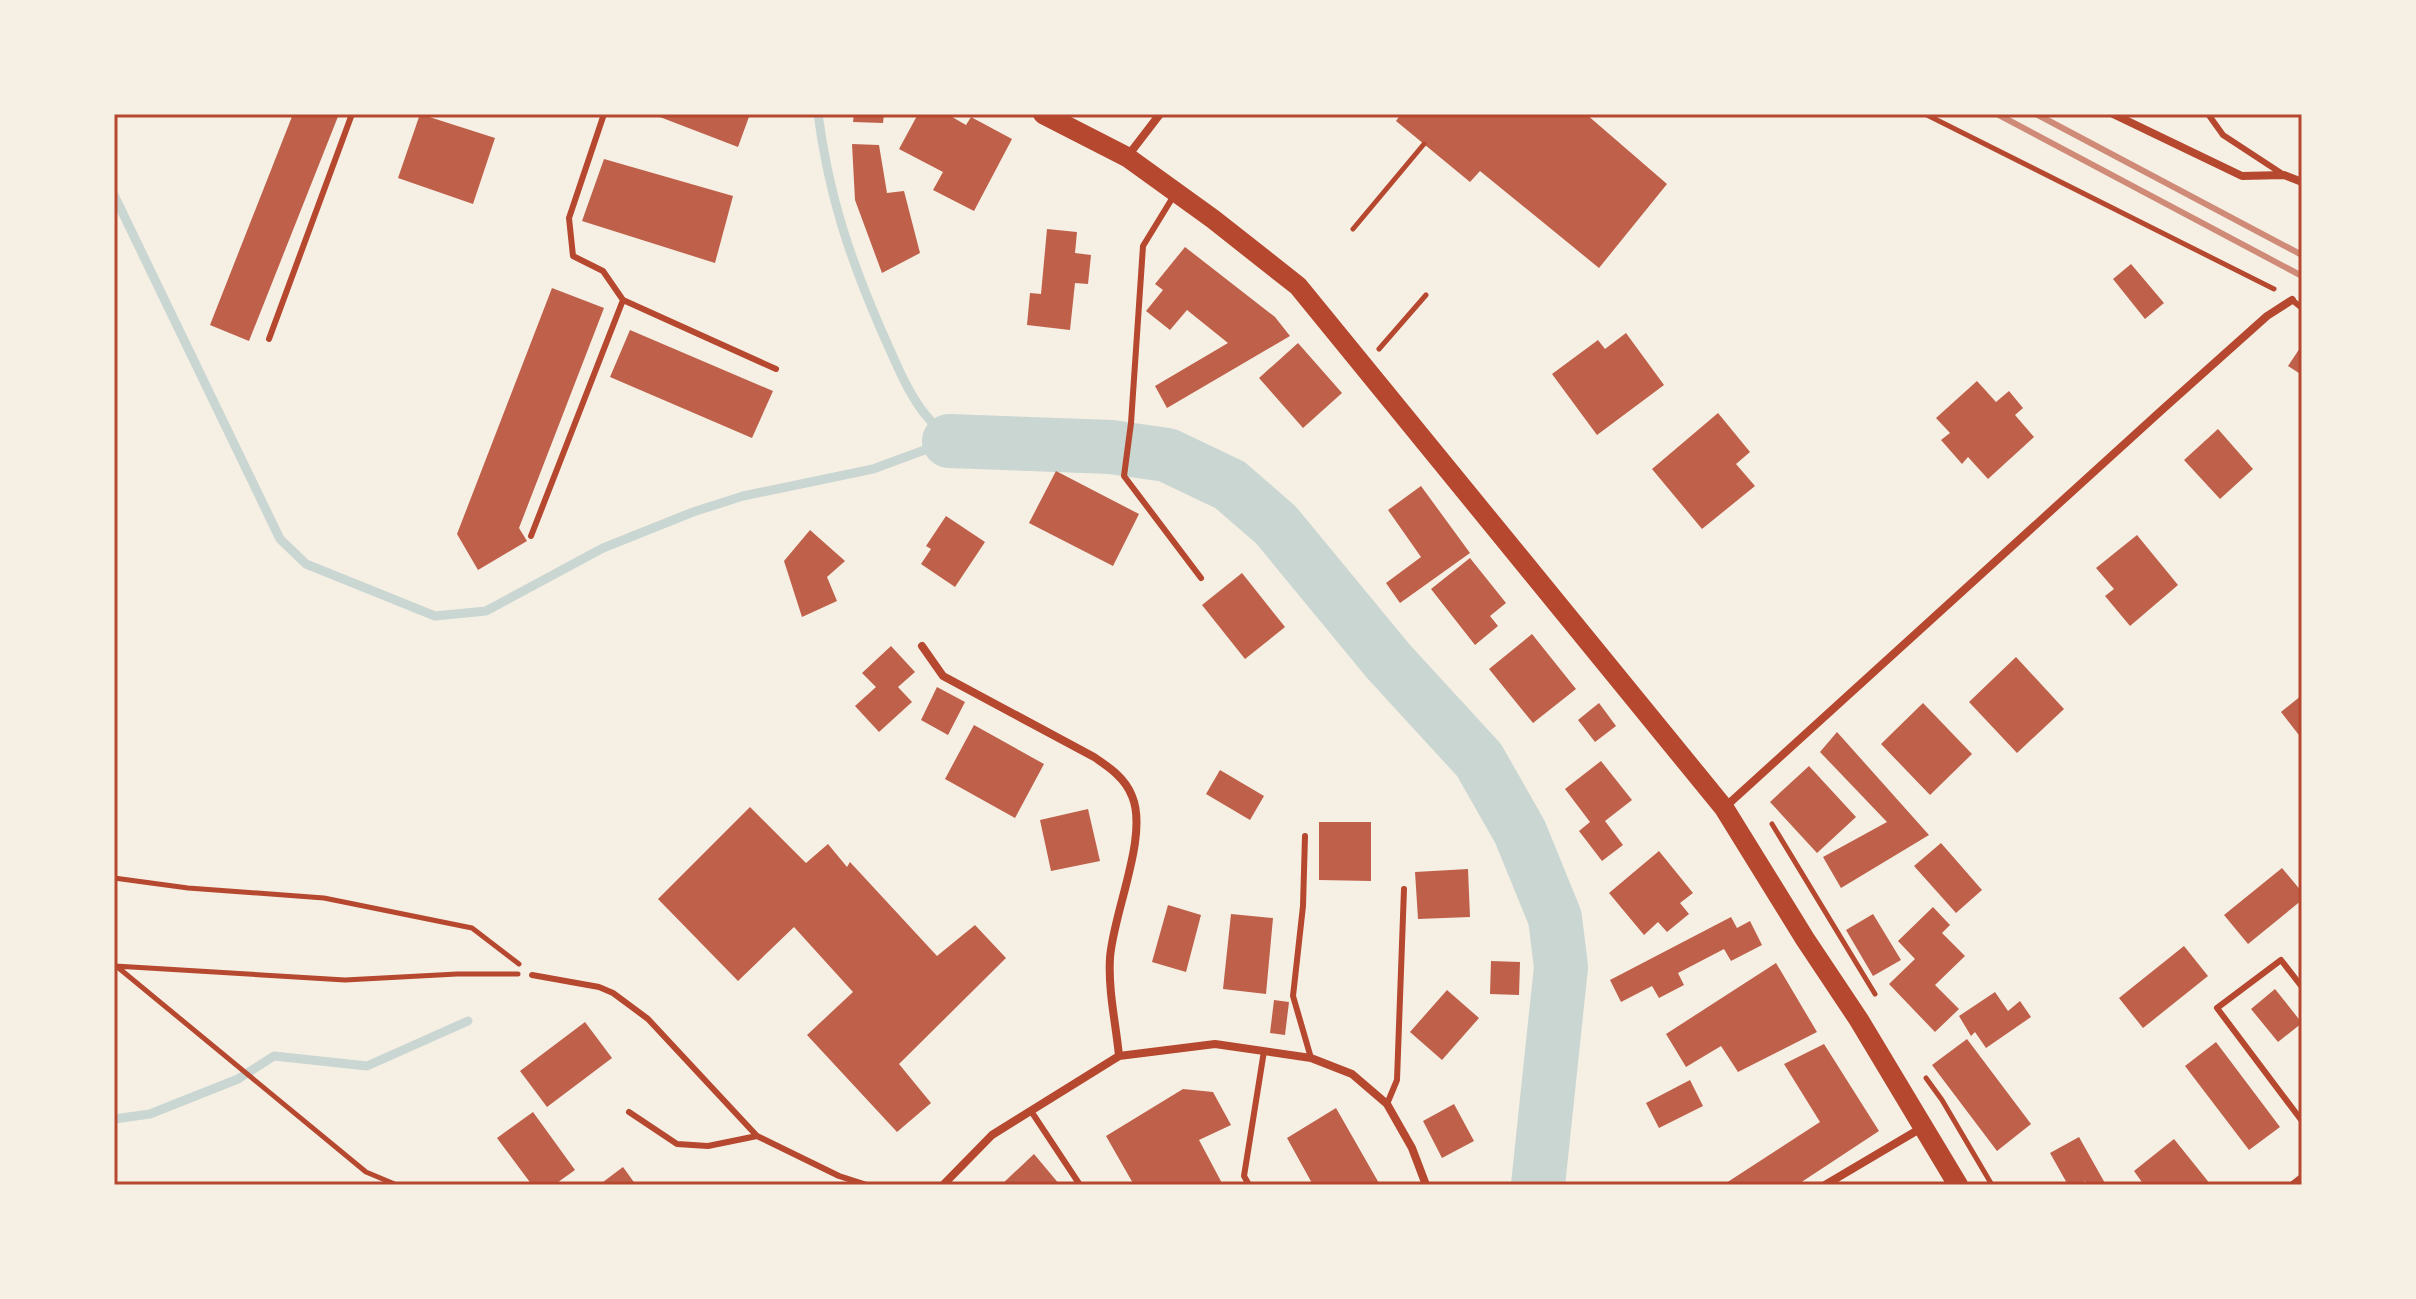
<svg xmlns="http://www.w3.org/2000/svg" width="2416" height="1299" font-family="'DM Sans',sans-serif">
<rect width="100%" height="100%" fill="#f6efe4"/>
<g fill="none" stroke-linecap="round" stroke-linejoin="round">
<path stroke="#c9d6d2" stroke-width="9" d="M 114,195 L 280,539 L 306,564 L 435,616 L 486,611 L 603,548 L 693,512 L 743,496 L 873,469 L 949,441 C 940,431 929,420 921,409 C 904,385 894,358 882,332 C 849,256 829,196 818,114
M 114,1119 L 150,1114 L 238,1079 L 274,1056 L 367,1066 L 468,1021"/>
<path stroke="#c9d6d2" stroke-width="54" d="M 949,441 L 1111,447 L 1167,455 L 1230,485 L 1276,525 L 1389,662 L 1479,760 L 1520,832 L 1555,918 L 1561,967 L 1538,1185"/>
</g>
<path fill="#bf614a" d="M 293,114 L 339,114 L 249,341 L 210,325 Z
M 420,114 L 495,138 L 473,204 L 398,178 Z
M 652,114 L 750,114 L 738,147 Z
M 854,114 L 884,114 L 883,123 L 853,122 Z
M 918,114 L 947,114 L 966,125 L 971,117 L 1012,139 L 974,211 L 933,190 L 943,172 L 899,149 Z
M 1401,114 L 1586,114 L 1667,184 L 1599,268 L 1480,171 L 1470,182 L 1396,121 Z
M 852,144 L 879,145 L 887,193 L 904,191 L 920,253 L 882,273 L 855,200 Z
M 604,159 L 733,196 L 715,263 L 582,221 Z
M 1047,229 L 1077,232 L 1075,253 L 1091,255 L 1088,284 L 1075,283 L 1070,330 L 1027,325 L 1030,293 L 1041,294 Z
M 1185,247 L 1275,317 L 1290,336 L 1167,408 L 1155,386 L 1228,343 L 1187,310 L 1170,330 L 1146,311 L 1163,290 L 1155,284 Z
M 2131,264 L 2164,303 L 2145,319 L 2113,279 Z
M 552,288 L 604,308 L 519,528 L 527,541 L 478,570 L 457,534 Z
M 630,330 L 773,391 L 752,438 L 610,377 Z
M 1626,333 L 1664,385 L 1597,435 L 1552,374 L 1598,340 L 1605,349 Z
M 1298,343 L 1342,393 L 1303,428 L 1259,378 Z
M 2302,345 L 2302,375 L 2288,366 Z
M 1977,381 L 1996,402 L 2009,391 L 2023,408 L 2015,415 L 2034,437 L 1988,479 L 1968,457 L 1962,464 L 1941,440 L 1950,433 L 1936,418 Z
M 1718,413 L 1750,452 L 1736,464 L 1755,486 L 1702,529 L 1652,469 Z
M 2218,429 L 2253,469 L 2220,499 L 2184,460 Z
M 1056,471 L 1139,514 L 1113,566 L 1029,523 Z
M 1421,486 L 1470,553 L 1400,603 L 1386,583 L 1421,557 L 1388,510 Z
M 946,516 L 985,542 L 955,587 L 921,564 L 931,549 L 926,546 Z
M 810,530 L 845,561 L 827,577 L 837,601 L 802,617 L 784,561 Z
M 2137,535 L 2178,585 L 2130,626 L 2105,596 L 2114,589 L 2096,568 Z
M 1470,558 L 1506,603 L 1490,616 L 1498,626 L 1475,645 L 1431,589 Z
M 1242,573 L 1285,627 L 1245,659 L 1202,605 Z
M 1532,634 L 1576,689 L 1533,723 L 1489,669 Z
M 891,646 L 915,672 L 898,687 L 912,702 L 879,732 L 855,706 L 876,687 L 862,673 Z
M 2016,657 L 2064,709 L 2017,753 L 1969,702 Z
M 937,687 L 965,702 L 948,735 L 921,720 Z
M 2302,695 L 2302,739 L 2281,712 Z
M 1599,703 L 1616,726 L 1595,742 L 1578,720 Z
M 1923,703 L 1972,754 L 1930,795 L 1881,744 Z
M 974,725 L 1044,764 L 1015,818 L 945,779 Z
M 1837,732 L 1929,835 L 1841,888 L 1823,857 L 1887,822 L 1820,752 Z
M 1601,761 L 1632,800 L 1605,821 L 1623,845 L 1602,861 L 1579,831 L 1590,822 L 1565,789 Z
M 1809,766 L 1856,817 L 1817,853 L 1770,802 Z
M 1220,770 L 1264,796 L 1250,820 L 1206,794 Z
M 750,807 L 806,863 L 828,844 L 847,867 L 850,862 L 937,956 L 975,925 L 1006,958 L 899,1064 L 931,1103 L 897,1132 L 807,1035 L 853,992 L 794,927 L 738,981 L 658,899 Z
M 1088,809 L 1100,861 L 1051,871 L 1040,820 Z
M 1319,822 L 1371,822 L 1371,881 L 1319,880 Z
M 1941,843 L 1982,890 L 1956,913 L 1914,866 Z
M 1659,851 L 1693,893 L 1680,903 L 1689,914 L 1667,932 L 1658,922 L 1644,935 L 1609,893 Z
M 2282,868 L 2302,892 L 2302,900 L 2248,944 L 2224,915 Z
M 1468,869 L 1470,917 L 1418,919 L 1415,872 Z
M 1168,905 L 1201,915 L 1186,972 L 1152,962 Z
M 1933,907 L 1950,925 L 1942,933 L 1965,956 L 1935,985 L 1959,1009 L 1935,1032 L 1889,984 L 1915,959 L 1898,941 Z
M 1231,914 L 1273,918 L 1266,994 L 1223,989 Z
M 1873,914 L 1901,960 L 1873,976 L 1846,930 Z
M 1731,917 L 1737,928 L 1750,921 L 1762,945 L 1731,961 L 1724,949 L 1678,973 L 1684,985 L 1659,998 L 1652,986 L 1621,1002 L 1610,980 Z
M 2184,946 L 2208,976 L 2143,1028 L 2119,998 Z
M 1491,961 L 1520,962 L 1519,995 L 1490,994 Z
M 1776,963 L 1817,1032 L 1738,1072 L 1721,1046 L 1686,1067 L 1666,1034 Z
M 2275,989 L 2302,1023 L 2278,1042 L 2251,1009 Z
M 1447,990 L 1479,1018 L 1442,1060 L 1410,1032 Z
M 1995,992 L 2008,1011 L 2020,1001 L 2031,1017 L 1986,1048 L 1975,1032 L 1971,1036 L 1959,1016 Z
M 1274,1000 L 1289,1002 L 1285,1035 L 1270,1033 Z
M 585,1022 L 612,1058 L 547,1107 L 520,1071 Z
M 1967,1039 L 2031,1124 L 1997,1151 L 1932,1065 Z
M 2216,1042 L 2280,1127 L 2249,1150 L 2185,1066 Z
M 1824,1044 L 1879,1131 L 1797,1185 L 1723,1185 L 1820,1122 L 1784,1064 Z
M 1690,1080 L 1703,1106 L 1659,1128 L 1646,1103 Z
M 1183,1089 L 1213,1092 L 1231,1125 L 1199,1140 L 1223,1185 L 1134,1185 L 1106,1136 Z
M 1454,1104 L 1474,1141 L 1442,1158 L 1423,1121 Z
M 1336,1108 L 1380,1185 L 1313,1185 L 1287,1138 Z
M 533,1112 L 575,1170 L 554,1185 L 532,1185 L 497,1138 Z
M 2079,1137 L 2106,1185 L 2087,1185 L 2085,1181 L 2079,1185 L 2068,1185 L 2050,1153 Z
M 2174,1139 L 2211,1185 L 2144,1185 L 2134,1171 Z
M 1034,1154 L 1060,1185 L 1001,1185 Z
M 623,1167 L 636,1185 L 599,1185 Z"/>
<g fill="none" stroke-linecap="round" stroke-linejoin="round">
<path stroke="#b5482f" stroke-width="5" d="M 1925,114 L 2274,289
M 1353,229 L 1424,144
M 1379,349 L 1426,295
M 1772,824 L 1875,994
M 114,878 L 188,888 L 324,898 L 472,928 L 519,964
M 115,965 L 366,1172 L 397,1185
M 115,966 L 345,980 L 457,974 L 518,974
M 1926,1078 L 1942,1100 L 1992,1185"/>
<path stroke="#b5482f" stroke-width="6" d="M 2208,114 L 2223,135 L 2284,175
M 1173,197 L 1143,246 L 1131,423 L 1124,476 L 1201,578
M 623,300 L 776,369
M 2292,300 L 2302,308
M 269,339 L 352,114
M 531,536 L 623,300 L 603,271 L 573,256 L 569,218 L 604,114
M 1305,836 L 1303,906 L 1293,996 L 1311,1058
M 532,975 L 599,987 L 613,993 L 648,1019 L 757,1136 L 839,1176 L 867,1185
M 2302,987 L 2281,960 L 2217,1008 L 2302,1121
M 1387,1104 L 1397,1080 L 1404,889
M 1031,1111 L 1080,1185
M 629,1112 L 677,1144 L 708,1146 L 757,1136
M 1249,1185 L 1244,1176 L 1264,1051"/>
<path stroke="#b5482f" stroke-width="8" d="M 2113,114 L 2242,176 L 2284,175 L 2302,182
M 1127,157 L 1160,114
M 922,646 L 943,676 L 1094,757 C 1109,767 1125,778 1132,796 C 1149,836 1113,913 1110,958 C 1108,991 1116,1024 1119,1056
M 1724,808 L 2163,409 L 2267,316 L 2292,300
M 943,1185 L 992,1135 L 1119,1056 L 1215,1044 L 1311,1058 L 1352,1074 L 1387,1104 L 1412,1148 L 1426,1185
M 1825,1185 L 1923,1127
M 2293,1185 L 2302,1178"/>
<path stroke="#b5482f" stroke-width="20" d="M 1043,114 L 1127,157 L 1213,219 L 1298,286 L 1724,808 L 1805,939 L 1859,1020 L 1958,1185"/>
<path stroke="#cf8b77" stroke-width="6" d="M 1997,114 L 2302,276
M 2036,114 L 2302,255"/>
</g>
<rect width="2416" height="1299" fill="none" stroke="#f6efe4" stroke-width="232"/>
<rect x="116" y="116" width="2184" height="1067" fill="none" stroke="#b5482f" stroke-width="3"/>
</svg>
